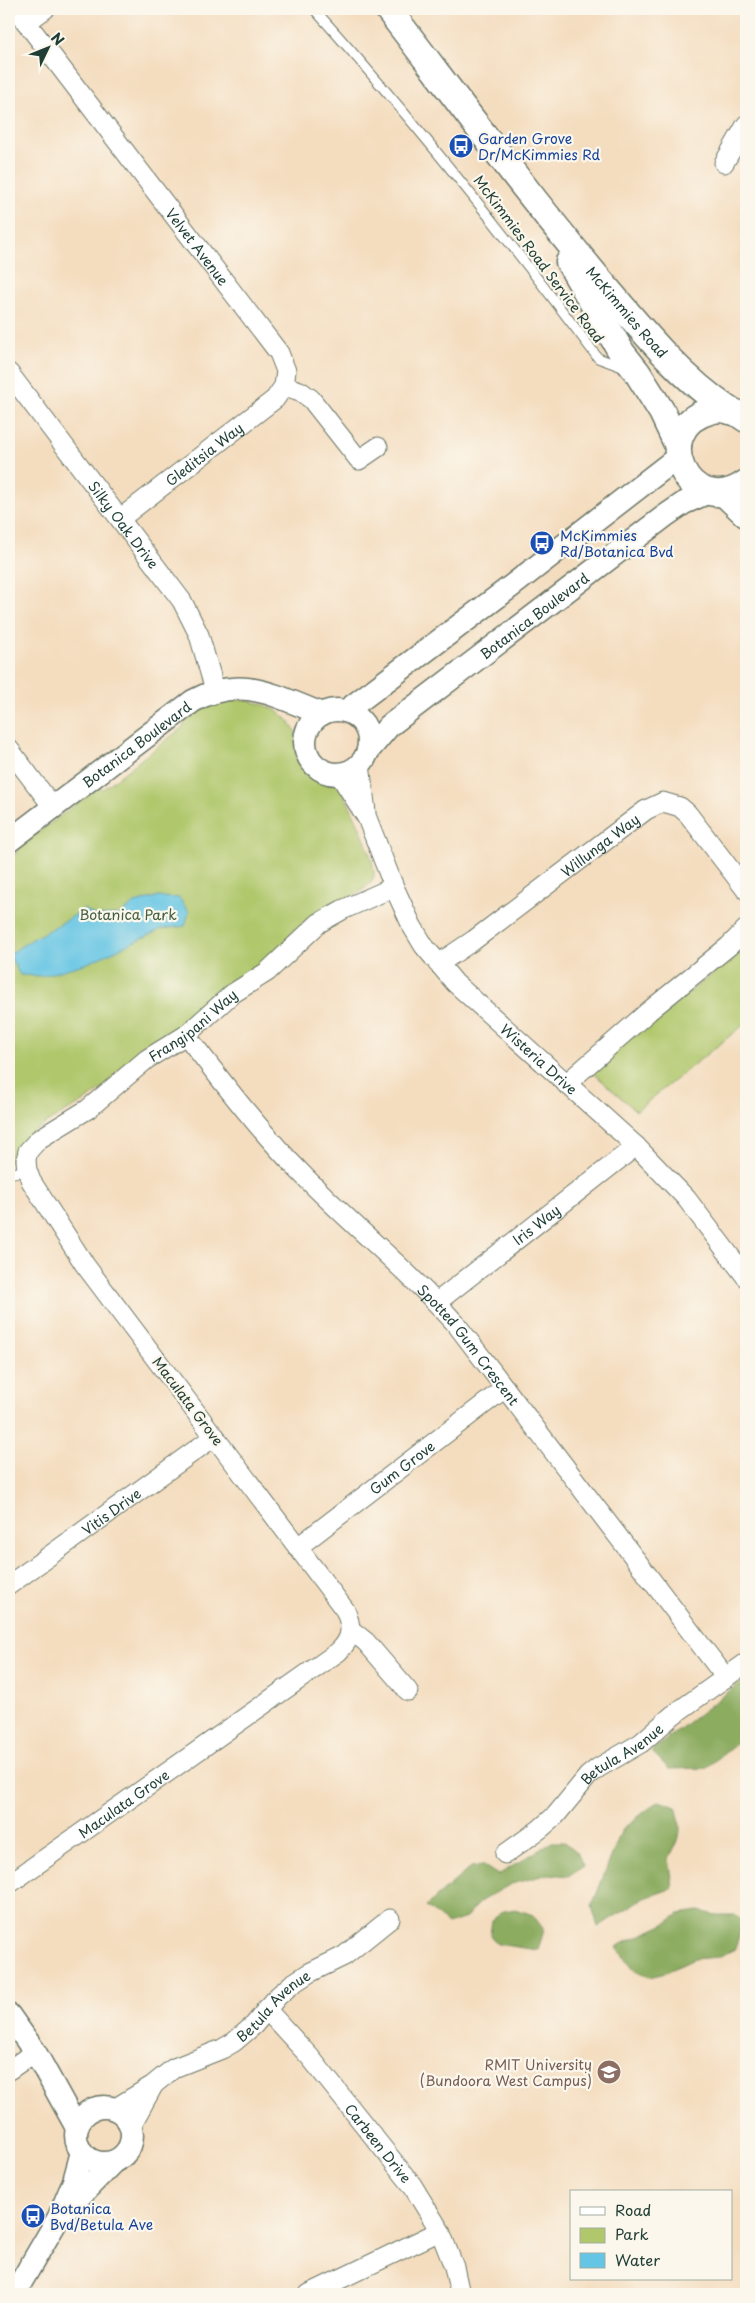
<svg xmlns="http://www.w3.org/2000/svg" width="755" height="2303" font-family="'Playpen Sans',sans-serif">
<rect width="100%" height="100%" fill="#fbf7ec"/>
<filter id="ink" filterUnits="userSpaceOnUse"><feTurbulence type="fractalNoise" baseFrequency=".02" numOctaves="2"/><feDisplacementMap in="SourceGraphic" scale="10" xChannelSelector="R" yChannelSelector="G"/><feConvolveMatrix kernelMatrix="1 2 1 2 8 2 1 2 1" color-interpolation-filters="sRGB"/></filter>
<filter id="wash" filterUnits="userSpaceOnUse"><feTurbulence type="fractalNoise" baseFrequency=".0096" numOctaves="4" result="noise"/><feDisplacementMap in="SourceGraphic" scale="20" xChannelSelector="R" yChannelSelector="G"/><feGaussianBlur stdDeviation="1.12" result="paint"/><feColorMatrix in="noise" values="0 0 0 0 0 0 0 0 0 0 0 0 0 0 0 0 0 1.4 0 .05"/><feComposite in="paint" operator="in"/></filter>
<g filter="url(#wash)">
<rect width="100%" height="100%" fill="#f4ddbf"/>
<path fill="#b0c76c" stroke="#688250" d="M 228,699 C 255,700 283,706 296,732 C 301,742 301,754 308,763 C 316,774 329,776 338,785 C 348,797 376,861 374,875 C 371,894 329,906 314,916 C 297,927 287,942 273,956 C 257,973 230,990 211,1005 C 171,1035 133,1069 91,1097 C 65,1115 24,1127 16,1161 L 9,1162 L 9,860 L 16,854 L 19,847 L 99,787 L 103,789 L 183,727 C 188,709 213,703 228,699 Z
M 746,947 L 746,1023 L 636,1111 L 591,1071 Z"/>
<path fill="#8cac60" stroke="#56744a" d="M 746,1678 L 746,1736 L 706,1768 L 669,1769 L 651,1751 Z
M 659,1801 L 676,1807 C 683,1829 681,1839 669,1858 L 673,1888 L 642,1899 L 598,1927 L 592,1906 L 622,1829 Z
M 552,1842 L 565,1842 L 577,1852 L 583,1866 L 568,1876 L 549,1874 L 511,1884 L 481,1901 L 466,1918 L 448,1924 L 426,1906 L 471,1867 L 484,1866 L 498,1875 Z
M 516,1909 L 533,1915 L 544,1930 L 538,1950 L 497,1944 L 490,1935 L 492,1920 L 504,1911 Z
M 698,1911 L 716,1915 L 735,1915 L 743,1922 L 735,1949 L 718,1957 L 694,1959 L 662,1974 L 649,1977 L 634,1970 L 616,1947 L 665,1924 L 679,1914 Z"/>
<path fill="#65c5e4" stroke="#42818c" d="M 156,897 L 179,898 L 189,912 L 185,926 L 162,929 L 88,963 L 42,976 L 20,975 L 9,955 C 33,936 60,926 84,909 L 95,916 L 119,915 L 135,903 Z"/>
</g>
<g filter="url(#ink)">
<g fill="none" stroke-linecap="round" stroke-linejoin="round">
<defs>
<path id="service" d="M 314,9 C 415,121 507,237 598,358 L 625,368
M 9,1174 L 27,1170"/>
<g id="minor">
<path id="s1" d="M 16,9 L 279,353 L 286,371 L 284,386 L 300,391 L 311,399 L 359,460 L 378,447"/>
<path d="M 27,22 L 45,9"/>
<path d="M 724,163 L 746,125"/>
<path id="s2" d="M 9,373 L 182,601 L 199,635 L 215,690"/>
<path id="s3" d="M 121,518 L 258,412 L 275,399 L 284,386"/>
<path d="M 9,749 L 53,807"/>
<path d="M 360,765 L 366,812"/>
<path id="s4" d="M 339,774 L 367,818 L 394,887 L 412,926 L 424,946 L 455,983 L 636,1146 L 686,1198 L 746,1277"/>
<path id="s5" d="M 438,964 L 474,940 L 646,810 L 663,802 L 680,807 L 688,814 L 746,890"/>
<path id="s6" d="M 186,1035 C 224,1084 262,1134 306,1178 C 355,1228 410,1272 456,1324 L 726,1678"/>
<path d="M 566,1084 L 649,1011 L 729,946 L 746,929"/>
<path id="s7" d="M 437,1302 L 636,1146"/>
<path id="s8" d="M 298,1547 L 505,1388"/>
<path id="s9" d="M 9,1585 L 215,1436"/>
<path d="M 351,1630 L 366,1642 L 408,1691"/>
<path id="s10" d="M 505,1854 L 540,1829 L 556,1815 L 588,1776 L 598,1768 L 641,1743 L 673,1715 L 746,1663"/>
<path id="s11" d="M 9,1884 L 338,1652 C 352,1639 353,1628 345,1610 L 85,1265 L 31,1181 L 27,1170 L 26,1160 L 28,1151 L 39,1139 L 88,1109 L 147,1059 L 186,1035 L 232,994 L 267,972 L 319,923 L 342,910 L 394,887"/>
<path id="s12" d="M 266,2009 L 310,2057 L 412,2185 L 440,2231 L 454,2267 L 460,2294"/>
<path d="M 9,2070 L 35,2052"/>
<path id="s13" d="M 114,2109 L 153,2085 L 174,2068 L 222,2049 L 234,2042 L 254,2025 L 278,1996 L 292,1984 L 309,1973 L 344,1956 L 390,1919"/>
<path d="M 131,2126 L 153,2086"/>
<path d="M 309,2294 L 440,2231"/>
</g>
<g id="tertiary">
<circle cx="337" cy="742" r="32"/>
<path d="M 346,711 L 509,588 L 678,457"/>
<path id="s14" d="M 368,751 L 389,726 L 665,516 L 684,503 L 709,492"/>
<path id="s15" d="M 9,841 L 193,701 C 241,674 275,696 322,714"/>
<path d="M 9,2015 L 35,2052 L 77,2128"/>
<circle cx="104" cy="2135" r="28"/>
<path d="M 68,2208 L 113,2162"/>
<path d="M 14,2294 L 59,2217 L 74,2181 L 82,2152"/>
</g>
<g id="secondary">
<path id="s16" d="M 388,9 C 457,99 524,190 597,277 C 638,325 677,375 730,411"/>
<path d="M 569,262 L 622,353 L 637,372 L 662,412 L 678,446"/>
<path d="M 746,419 C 736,411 723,407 710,411 C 646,428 688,524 746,483"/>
<path d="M 724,493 L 746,514"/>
</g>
</defs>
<use href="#service" stroke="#6a7565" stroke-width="11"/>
<use href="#minor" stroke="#6a7565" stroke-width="21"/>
<use href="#tertiary" stroke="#6a7565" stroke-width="25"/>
<use href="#secondary" stroke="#6a7565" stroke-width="29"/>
<use href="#service" stroke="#fff" stroke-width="9"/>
<use href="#minor" stroke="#fff" stroke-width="19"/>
<use href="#tertiary" stroke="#fff" stroke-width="22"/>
<use href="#secondary" stroke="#fff" stroke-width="26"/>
</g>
</g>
<defs>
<symbol id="bus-disc" viewBox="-11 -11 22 22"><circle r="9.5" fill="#1a4fb4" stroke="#fbf7ec"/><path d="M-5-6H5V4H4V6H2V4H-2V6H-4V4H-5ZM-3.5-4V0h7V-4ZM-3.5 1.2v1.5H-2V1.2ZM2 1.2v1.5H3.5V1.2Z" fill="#fff"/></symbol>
<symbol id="university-disc" viewBox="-11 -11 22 22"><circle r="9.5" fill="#8d6e63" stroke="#fbf7ec"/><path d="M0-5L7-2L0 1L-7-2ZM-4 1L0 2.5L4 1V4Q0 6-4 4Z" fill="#fff"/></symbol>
</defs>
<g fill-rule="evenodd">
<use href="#bus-disc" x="447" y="132" width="28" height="28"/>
<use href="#bus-disc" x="528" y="529" width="28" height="28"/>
<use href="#university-disc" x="595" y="2058" width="28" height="28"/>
<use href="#bus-disc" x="19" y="2202" width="28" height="28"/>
</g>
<g text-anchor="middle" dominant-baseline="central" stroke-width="4.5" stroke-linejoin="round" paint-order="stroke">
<g font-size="14" fill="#164399" stroke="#fbf7ec" text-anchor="start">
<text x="478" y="138">Garden Grove<tspan x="478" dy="16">Dr/McKimmies Rd</tspan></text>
<text x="560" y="535">McKimmies<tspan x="560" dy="16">Rd/Botanica Bvd</tspan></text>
<text x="50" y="2208">Botanica<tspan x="50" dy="16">Bvd/Betula Ave</tspan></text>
</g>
<g font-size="14" fill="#1f3d34" stroke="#fbf7ec">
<text stroke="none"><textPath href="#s1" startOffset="299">Velvet Avenue</textPath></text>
<text transform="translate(539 259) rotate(53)">McKimmies Road Service Road</text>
<text stroke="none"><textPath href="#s16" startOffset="386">McKimmies Road</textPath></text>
<text stroke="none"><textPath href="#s3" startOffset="105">Gleditsia Way</textPath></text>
<text stroke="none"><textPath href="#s2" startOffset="190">Silky Oak Drive</textPath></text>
<text stroke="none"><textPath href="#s14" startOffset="215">Botanica Boulevard</textPath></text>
<text stroke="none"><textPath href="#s15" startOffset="160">Botanica Boulevard</textPath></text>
<text stroke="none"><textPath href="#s5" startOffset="201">Willunga Way</textPath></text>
<text stroke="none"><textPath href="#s11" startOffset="1220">Frangipani Way</textPath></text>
<text stroke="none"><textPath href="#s4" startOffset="354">Wisteria Drive</textPath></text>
<text stroke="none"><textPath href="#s7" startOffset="126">Iris Way</textPath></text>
<text stroke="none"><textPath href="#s6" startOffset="420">Spotted Gum Crescent</textPath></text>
<text transform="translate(188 1401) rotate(53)">Maculata Grove</text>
<text stroke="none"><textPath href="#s8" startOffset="131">Gum Grove</textPath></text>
<text stroke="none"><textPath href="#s9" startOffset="126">Vitis Drive</textPath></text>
<text stroke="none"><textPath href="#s10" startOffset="155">Betula Avenue</textPath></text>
<text stroke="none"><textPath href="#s11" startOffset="140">Maculata Grove</textPath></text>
<text stroke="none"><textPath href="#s13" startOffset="192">Betula Avenue</textPath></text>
<text stroke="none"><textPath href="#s12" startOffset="175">Carbeen Drive</textPath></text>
</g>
<g font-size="14" fill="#436042" stroke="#fbf7ec">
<text x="128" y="914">Botanica Park</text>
</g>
<g font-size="14" fill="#785e54" stroke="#fbf7ec" text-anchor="end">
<text x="592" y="2064">RMIT University<tspan x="592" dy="16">(Bundoora West Campus)</tspan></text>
</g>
</g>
<rect width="755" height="2303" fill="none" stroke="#fbf7ec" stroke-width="30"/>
<rect x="570" y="2190" width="162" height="90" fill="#fbf7ec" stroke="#a3ada2"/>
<rect x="580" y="2207" width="25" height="8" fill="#ffffff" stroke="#a3ada2"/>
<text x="615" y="2216" font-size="15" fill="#1f3d34">Road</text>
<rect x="580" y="2228" width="25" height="15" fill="#b0c76c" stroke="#a3ada2"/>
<text x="615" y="2240" font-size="15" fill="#1f3d34">Park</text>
<rect x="580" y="2253" width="25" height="15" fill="#65c5e4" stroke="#a3ada2"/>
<text x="615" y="2266" font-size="15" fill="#1f3d34">Water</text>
<g transform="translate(48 48) rotate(47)" stroke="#fbf7ec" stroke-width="4" paint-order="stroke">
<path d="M0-4L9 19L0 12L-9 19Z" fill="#1f3d34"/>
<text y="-8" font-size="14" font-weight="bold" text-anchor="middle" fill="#1f3d34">N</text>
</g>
</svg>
